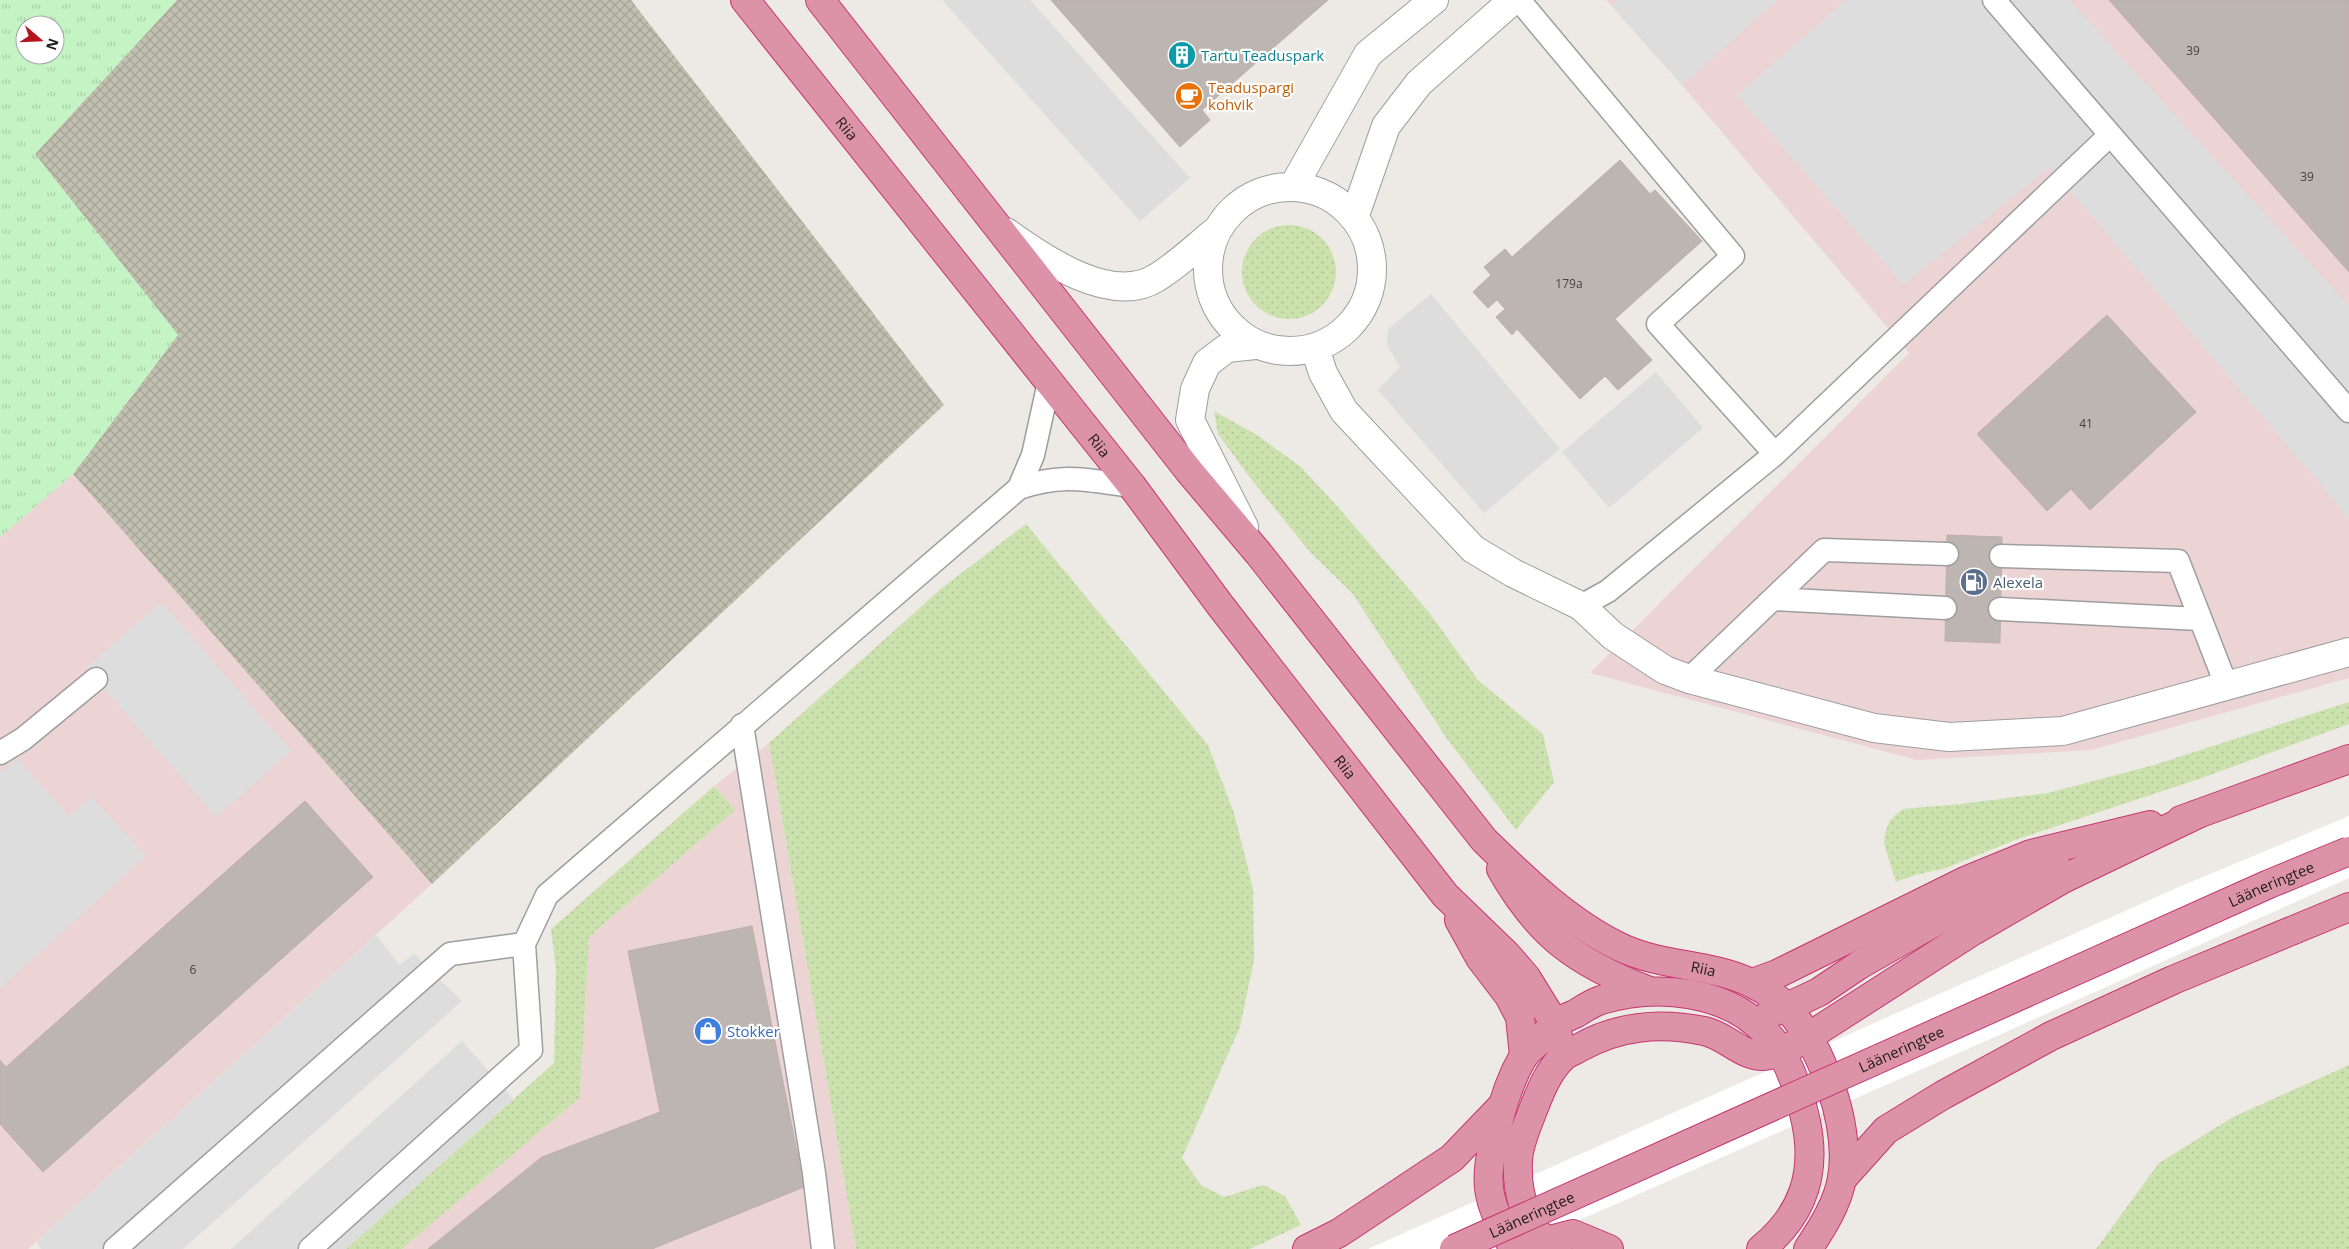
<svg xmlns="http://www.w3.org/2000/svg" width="2349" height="1249" font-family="'Open Sans',sans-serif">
<defs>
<pattern id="construction-cross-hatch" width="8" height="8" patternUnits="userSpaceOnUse" patternTransform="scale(1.25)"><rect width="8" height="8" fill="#c0bfb0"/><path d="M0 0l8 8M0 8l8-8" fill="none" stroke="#a5a497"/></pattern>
<pattern id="grass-dots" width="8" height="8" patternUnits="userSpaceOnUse" patternTransform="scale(1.25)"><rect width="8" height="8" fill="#cce2ae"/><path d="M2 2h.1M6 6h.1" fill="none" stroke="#afc195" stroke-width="1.8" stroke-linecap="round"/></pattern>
<pattern id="park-tufts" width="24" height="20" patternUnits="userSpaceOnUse" patternTransform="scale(1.25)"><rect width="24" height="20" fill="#c4f3c4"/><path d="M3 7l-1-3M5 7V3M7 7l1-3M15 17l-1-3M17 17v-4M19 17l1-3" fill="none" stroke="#a8d0a8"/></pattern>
</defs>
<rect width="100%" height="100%" fill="#ede9e4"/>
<path fill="#ecd4d5" d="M 1606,0 L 2349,0 L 2349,678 L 2091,750 L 1917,760 L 1590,673 L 1909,353 L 1682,85 Z
M 73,474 L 432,884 L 28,1249 L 0,1249 L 0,537 Z
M 769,743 L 856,1249 L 402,1249 L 580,1097 L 589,937 L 735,810 L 714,786 Z"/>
<path fill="url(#construction-cross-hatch)" d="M 177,0 L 631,0 L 944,405 L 432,884 L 73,474 L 178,335 L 35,154 Z"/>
<path fill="url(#grass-dots)" d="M1242 272a47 47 0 1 1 94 0a47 47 0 1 1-94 0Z
M 1214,411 L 1257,435 L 1301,467 L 1337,506 L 1428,611 L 1478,680 L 1543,734 L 1554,782 L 1516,830 L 1445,736 L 1353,594 L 1310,552 L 1251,479 L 1218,434 Z
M 1026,524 L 1208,745 L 1234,813 L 1253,888 L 1254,960 L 1240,1027 L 1182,1158 L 1201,1185 L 1224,1197 L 1263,1185 L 1285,1196 L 1301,1225 L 1250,1249 L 856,1249 L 769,743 L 943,587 Z
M 2349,702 L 2349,724 L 2199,779 L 2015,840 L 1946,868 L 1915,875 L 1896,882 L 1884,844 L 1885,833 L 1890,820 L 1903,809 L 1960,804 L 2048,793 L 2154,765 Z
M 714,786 L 735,810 L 589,937 L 580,1097 L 402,1249 L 346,1249 L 554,1063 L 556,970 L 551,929 Z
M 2349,1065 L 2349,1249 L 2096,1249 L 2159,1163 L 2233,1117 Z"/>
<path fill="url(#park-tufts)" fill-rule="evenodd" d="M 0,0 L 177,0 L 35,154 L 178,335 L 73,474 L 0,537 ZM 25,25 L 55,25 L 55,55 L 25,55 Z"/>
<path fill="#ddd" d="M 942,0 L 1030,0 L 1190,178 L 1140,221 Z
M 1618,0 L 1777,0 L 1682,85 L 1612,6 Z
M 1846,0 L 2069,0 L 2349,306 L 2349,518 L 2050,167 L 1903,285 L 1737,95 Z
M 1431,294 L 1560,449 L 1484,513 L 1378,390 L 1400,367 L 1387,345 L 1388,329 Z
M 1656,372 L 1703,428 L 1609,508 L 1562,452 Z
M 161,602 L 291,751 L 216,817 L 86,668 Z
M 17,758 L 69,816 L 91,797 L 146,856 L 0,988 L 0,773 Z
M 376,935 L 400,965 L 414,954 L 462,1001 L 183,1249 L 41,1249 L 37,1241 Z
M 462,1041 L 513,1099 L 346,1249 L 231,1249 Z"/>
<path fill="#fff" d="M 2349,816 L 2349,878 L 1988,1040 L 1514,1249 L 1368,1249 L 2181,886 Z"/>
<path fill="#bdb5b1" stroke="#bdafa7" d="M 1051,0 L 1328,0 L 1202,110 L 1210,120 L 1180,147 Z
M 2109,0 L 2349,0 L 2349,272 L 2212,116 Z
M 1620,160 L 1650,194 L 1655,190 L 1702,241 L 1615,319 L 1652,360 L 1618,390 L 1605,376 L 1580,399 L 1517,329 L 1512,335 L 1496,317 L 1505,309 L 1497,300 L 1488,308 L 1473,292 L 1491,275 L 1484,267 L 1505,249 L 1512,257 Z
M 2107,315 L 2196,412 L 2090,510 L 2071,489 L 2047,511 L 1977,434 Z
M 1947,535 L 2002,537 L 2000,643 L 1945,641 Z
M 305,801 L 373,877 L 43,1172 L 0,1124 L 0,1060 L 6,1067 Z
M 752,926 L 804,1187 L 652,1249 L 428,1249 L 542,1157 L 660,1112 L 628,951 Z"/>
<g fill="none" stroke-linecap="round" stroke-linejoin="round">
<defs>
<path id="lane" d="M 1519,0 L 1733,256 L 1658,324 L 1775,454
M 1994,0 L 2349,411
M 1019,488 L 1033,455 L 1049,382
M 2001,556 L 2178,561 L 2227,687
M 1773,599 L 1945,608
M 1581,606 L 1608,591 L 1775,454 L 2110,135
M 2000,609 L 2200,619
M 1689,679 L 1824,550 L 1947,554
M 742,725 L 814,1173 L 823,1249
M 0,753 L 23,739 L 96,679
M 115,1249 L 450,954 L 524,944 L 547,895 L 1019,488 C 1064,473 1086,480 1132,486
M 310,1249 L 531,1050 L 524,944"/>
<path id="street" d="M1208 269a82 82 0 1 1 164 0a82 82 0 1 1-164 0Z
M 1293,187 L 1368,54 L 1434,0
M 1354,218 L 1386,126 L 1419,83 L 1513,0
M 1006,232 C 1042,258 1111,306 1156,278 C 1178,265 1197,246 1217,230
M 1315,348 L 1323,373 L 1344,411 L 1473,549 L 1513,573 L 1581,606 L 1613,636 L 1665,670 L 1689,679 L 1874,728 L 1949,737 L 2063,731 L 2349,652
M 1244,527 L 1190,420 L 1195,389 L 1207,363 L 1227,348 L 1255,345"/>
<g id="highway">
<path id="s1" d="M 745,0 L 1132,486 L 1220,605 L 1445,895 L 1507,955 L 1526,977 L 1555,1024 L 1563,1057"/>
<path id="s2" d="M 820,0 L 1189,471 L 1259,554 L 1484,840 C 1525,880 1568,922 1620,947 C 1661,967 1710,963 1751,983 C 1762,988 1780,999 1788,1009 C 1823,1049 1851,1125 1842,1178 C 1838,1203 1822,1228 1808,1249"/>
<path d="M 2181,820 L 2349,759"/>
<path d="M 1501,869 C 1538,935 1577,963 1647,990"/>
<path d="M 1459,920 L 1480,958 L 1509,996 L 1520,1017 L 1524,1056"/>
<path d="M 1752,983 L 1777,974 L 1965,881 L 2031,854 L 2150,825"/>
<path d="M 1770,1013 L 1787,1007 L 1819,992 L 1859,965 L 1972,901 L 2056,866"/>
<path d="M 1842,1179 L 1886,1130 L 1943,1095 L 2051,1036 L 2173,980 L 2349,907"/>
<path d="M 1530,1245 L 1573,1234 L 1609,1249"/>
<path d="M 1307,1249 L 1339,1233 L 1452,1158 L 1501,1107"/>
<path d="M 1514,1249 C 1484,1197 1483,1182 1498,1124 C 1503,1102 1512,1076 1523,1057 C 1527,1051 1534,1046 1539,1041 C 1544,1035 1549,1029 1555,1024 C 1560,1020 1568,1017 1575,1014 C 1583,1009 1592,1003 1601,1000 C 1657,983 1729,990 1769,1036 C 1789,1058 1800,1094 1806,1122 C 1817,1174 1802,1216 1761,1249"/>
<path d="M 1552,1249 C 1526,1225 1516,1195 1518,1160 C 1519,1143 1527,1126 1533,1110 C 1540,1092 1548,1071 1563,1057 C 1567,1053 1574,1051 1579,1048 C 1619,1025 1660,1022 1704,1031 C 1725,1035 1741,1056 1763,1056 C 1778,1055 1795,1044 1808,1037 L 1973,931 L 2063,879 L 2198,814"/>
</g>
</defs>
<use href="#lane" stroke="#9e9e9e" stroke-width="25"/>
<use href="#street" stroke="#9e9e9e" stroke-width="30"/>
<use href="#highway" stroke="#c63573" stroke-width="30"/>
<use href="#lane" stroke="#fff" stroke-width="22"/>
<use href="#street" stroke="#fff" stroke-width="28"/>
<use href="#highway" stroke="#dd93a7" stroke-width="28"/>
<defs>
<g id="highway-bridge">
<path id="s3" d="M 1454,1249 L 2269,884 L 2349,851"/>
</g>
</defs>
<use href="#highway-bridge" stroke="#c63573" stroke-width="30" stroke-linecap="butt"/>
<use href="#highway-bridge" stroke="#dd93a7" stroke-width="28"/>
</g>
<defs>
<symbol id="building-disc" viewBox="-11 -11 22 22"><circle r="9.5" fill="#0f9aa8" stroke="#fff"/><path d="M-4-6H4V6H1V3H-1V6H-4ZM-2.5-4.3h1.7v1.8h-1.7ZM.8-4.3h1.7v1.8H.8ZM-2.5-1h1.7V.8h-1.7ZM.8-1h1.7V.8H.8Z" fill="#fff"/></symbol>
<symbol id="cafe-disc" viewBox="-11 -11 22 22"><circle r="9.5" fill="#e8710a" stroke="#fff"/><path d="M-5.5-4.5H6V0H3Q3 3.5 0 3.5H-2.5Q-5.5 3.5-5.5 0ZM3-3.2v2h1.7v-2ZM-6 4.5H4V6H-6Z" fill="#fff"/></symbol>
<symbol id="fuel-disc" viewBox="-11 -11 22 22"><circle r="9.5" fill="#5c6f8a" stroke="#fff"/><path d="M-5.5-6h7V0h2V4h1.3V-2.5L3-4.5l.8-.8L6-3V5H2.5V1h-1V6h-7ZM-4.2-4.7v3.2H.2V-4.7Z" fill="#fff"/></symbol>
<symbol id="shop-disc" viewBox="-11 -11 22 22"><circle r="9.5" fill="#3f7fe0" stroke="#fff"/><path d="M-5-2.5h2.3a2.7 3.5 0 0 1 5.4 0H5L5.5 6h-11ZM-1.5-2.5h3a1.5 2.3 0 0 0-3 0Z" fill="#fff"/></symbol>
</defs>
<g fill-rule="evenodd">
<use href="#building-disc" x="1166" y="39" width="32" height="32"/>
<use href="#cafe-disc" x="1173" y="80" width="32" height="32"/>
<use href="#fuel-disc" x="1958" y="566" width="32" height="32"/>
<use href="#shop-disc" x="692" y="1015" width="32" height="32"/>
</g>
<g text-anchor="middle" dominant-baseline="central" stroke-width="4.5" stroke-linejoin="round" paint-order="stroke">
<g font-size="12" fill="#454342">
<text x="2193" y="50">39</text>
<text x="2307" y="176">39</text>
<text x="1569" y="283">179a</text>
<text x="2086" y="423">41</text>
<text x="193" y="969">6</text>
</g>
<g font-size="15" fill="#0d838f" stroke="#fff" text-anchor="start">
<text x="1201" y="55">Tartu Teaduspark</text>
</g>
<g font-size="15" fill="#c56008" stroke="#fff" text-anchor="start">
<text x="1208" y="87">Teaduspargi<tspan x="1208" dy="17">kohvik</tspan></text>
</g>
<g font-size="15" fill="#1d1d1d" stroke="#fff">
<text stroke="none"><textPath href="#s1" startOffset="164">Riia</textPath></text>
<text stroke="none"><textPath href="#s1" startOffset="569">Riia</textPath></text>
<text stroke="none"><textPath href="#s1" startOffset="974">Riia</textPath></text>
<text stroke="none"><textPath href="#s3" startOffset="895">Lääneringtee</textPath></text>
<text stroke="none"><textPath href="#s2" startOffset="1331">Riia</textPath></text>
<text stroke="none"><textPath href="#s3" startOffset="490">Lääneringtee</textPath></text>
<text stroke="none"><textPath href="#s3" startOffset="85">Lääneringtee</textPath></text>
</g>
<g font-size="15" fill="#4e5e75" stroke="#fff" text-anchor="start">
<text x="1993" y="582">Alexela</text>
</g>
<g font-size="15" fill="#366cbe" stroke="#fff" text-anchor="start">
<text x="727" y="1031">Stokker</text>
</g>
</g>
<g transform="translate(40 40) rotate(109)"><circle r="24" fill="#ffffff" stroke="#a5a5a5"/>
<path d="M0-4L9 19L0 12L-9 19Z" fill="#b51421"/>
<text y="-8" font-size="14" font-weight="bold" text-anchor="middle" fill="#1d1d1d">N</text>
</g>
</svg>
